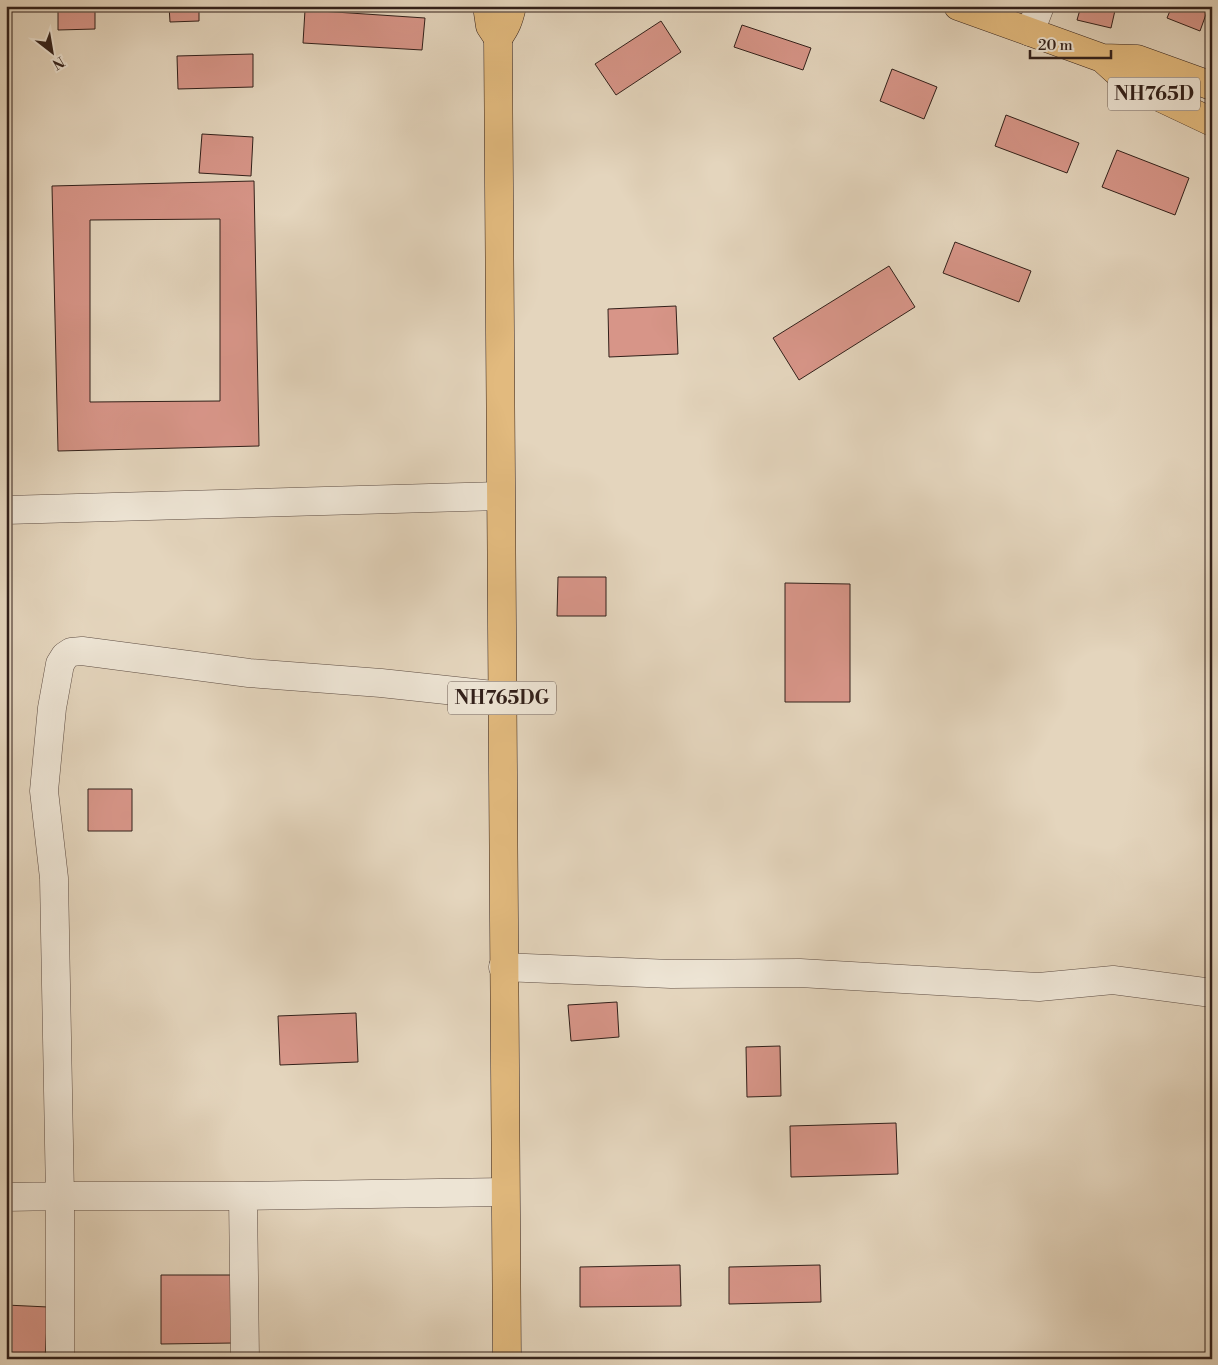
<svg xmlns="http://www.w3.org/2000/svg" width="1218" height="1365" font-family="'Libre Bodoni',serif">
<rect width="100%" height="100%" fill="#e4d5bd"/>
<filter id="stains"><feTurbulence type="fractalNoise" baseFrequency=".004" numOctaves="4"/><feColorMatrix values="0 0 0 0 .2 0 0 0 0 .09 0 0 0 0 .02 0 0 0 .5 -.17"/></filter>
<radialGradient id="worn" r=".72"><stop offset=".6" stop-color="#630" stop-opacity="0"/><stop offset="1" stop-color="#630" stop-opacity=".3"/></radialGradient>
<path fill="#d79588" stroke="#32201a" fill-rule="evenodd" d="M 58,6 L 95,6 L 95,29 L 58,30 Z
M 169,6 L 199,6 L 199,21 L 170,22 Z
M 1081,6 L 1116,6 L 1111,28 L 1077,20 Z
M 1172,6 L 1209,6 L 1200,31 L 1167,18 Z
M 305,10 L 425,18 L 422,50 L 303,43 Z
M 661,21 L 681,52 L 616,95 L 595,64 Z
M 742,25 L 811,48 L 803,70 L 734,47 Z
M 253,54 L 253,87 L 178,89 L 177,56 Z
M 892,69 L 937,87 L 924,119 L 880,101 Z
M 1006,115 L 1079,143 L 1067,173 L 995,146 Z
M 202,134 L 253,137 L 251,176 L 199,173 Z
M 1117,150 L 1189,178 L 1175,215 L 1102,187 Z
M 254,181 L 259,446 L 58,451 L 52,186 ZM 220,219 L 220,401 L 90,402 L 90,220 Z
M 955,242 L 1031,271 L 1019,302 L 943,273 Z
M 889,266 L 915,307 L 799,380 L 773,338 Z
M 676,306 L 678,354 L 609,357 L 608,309 Z
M 558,577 L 606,577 L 606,616 L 557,616 Z
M 785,583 L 850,584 L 850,702 L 785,702 Z
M 88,789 L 132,789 L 132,831 L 88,831 Z
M 617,1002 L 619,1037 L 571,1041 L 568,1005 Z
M 356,1013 L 358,1062 L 280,1065 L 278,1016 Z
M 780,1046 L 781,1096 L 747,1097 L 746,1047 Z
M 896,1123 L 898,1174 L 791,1177 L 790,1126 Z
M 680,1265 L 681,1306 L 580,1307 L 580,1267 Z
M 820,1265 L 821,1302 L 729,1304 L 729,1267 Z
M 161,1275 L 234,1275 L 234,1343 L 161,1344 Z
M 6,1305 L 48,1307 L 45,1359 L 6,1359 Z"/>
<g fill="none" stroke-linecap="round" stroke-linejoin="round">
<defs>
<path id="minor" d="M 1030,32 L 1040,6
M 6,510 L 500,496
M 503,967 L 671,974 L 800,973 L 1039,987 L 1113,980 L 1212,993
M 243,1196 L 245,1359
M 6,1197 L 60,1196 L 243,1196 L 505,1192
M 60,1359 L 60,1196 L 54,878 L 44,791 L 52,708 L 60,664 L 65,656 L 71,652 L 82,651 L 249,673 L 381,683 L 502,696"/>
<path id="major" d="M 487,6 L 490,26 L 498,38 C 506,27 509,20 512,6"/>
<path id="highway" d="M 958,6 L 1102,58 L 1137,59 L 1212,86
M 498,38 L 507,1359
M 1102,58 L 1123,77 L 1140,88 L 1212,122"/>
</defs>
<use href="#minor" stroke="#5e4d43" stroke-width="29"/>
<use href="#major" stroke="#32201a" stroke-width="29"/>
<use href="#highway" stroke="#32201a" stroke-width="29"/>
<use href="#minor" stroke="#ede4d4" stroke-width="28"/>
<use href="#major" stroke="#e2ba7e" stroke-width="28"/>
<use href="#highway" stroke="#e2ba7e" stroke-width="28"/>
</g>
<g text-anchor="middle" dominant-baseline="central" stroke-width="5" stroke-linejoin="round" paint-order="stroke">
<g fill="#ede4d4" stroke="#6a5b52" stroke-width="1">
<rect x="1108" y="77.5" width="92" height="33" rx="4"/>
<rect x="448" y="681.5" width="108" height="33" rx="4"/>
</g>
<g font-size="19" font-weight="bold" fill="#32201a">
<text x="1154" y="94">NH765D</text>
<text x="502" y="698">NH765DG</text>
</g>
</g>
<rect width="1218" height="1365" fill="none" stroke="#e4d5bd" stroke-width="25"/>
<rect x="8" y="8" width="1203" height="1350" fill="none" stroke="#32201a" stroke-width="2.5"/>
<rect x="12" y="12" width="1193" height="1340" fill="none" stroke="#32201a"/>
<g transform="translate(52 52) rotate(149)" stroke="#ede4d4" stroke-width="4" paint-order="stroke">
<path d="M0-4L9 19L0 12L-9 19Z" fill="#32201a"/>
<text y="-8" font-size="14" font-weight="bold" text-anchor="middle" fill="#32201a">N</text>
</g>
<path d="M1030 50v8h81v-8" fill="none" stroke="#32201a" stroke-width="2.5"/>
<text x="1038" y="50" font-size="15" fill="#32201a" stroke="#ede4d4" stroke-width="4" paint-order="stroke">20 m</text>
<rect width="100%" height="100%" filter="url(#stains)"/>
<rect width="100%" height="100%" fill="url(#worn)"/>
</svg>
